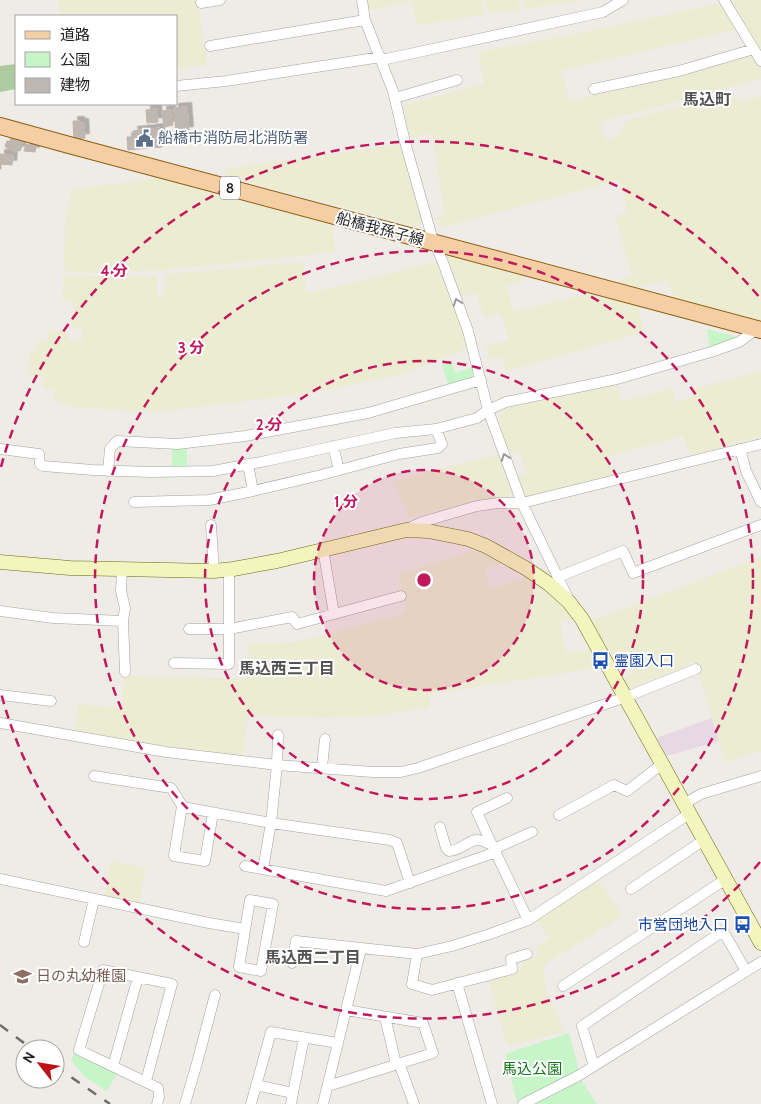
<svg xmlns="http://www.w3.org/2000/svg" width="761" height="1104" font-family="Cabin,'Noto Sans JP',sans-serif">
<defs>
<filter id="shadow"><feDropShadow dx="4.5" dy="-4.5" stdDeviation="0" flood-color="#0004"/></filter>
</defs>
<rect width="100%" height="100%" fill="#efebe6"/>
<path fill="#e7d8e5" d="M 712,718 L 719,741 L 667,756 L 658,740 L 659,737 Z"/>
<path fill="#ebecd2" d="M 58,0 L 198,0 L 207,65 L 176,68 L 176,16 L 60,16 Z
M 366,0 L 482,0 L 485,15 L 417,25 L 412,1 L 367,11 Z
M 485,0 L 518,0 L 520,10 L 488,14 Z
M 523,0 L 584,0 L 524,9 Z
M 729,0 L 761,0 L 761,54 Z
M 722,3 L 740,29 L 562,70 L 569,101 L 680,76 L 754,55 L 761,67 L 761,79 L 600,122 L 606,140 L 618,136 L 627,120 L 725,95 L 743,101 L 761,96 L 761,324 L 674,301 L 668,280 L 632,289 L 621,286 L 619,281 L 621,279 L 632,276 L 615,216 L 628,212 L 619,180 L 440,228 L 436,218 L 444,212 L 432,134 L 409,138 L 403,105 L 484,84 L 478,52 L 576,34 Z
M 403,144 L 423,221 L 417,227 L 225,176 L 225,169 Z
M 160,178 L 332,224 L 335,252 L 167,270 L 90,273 L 64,271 L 65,222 L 72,189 Z
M 446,254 L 523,276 L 524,281 L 506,286 L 514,312 L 585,294 L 638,306 L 644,332 L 506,371 L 503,357 L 489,359 L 486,346 L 509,340 L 501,314 L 484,316 L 476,293 L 460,297 L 445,257 Z
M 438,261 L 469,347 L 445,357 L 399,375 L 308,393 L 159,412 L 75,407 L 53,400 L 55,390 L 42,387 L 44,378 L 28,375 L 30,350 L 36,351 L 37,341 L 46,343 L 49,330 L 69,332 L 69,340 L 81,342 L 83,329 L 71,328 L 74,302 L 62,300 L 64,275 L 91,276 L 157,276 L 157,296 L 164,297 L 166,274 L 303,262 L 306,292 L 332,288 Z
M 761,371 L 761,437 L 690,455 L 683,436 L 608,456 L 613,475 L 528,497 L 521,492 L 517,477 L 527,473 L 519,451 L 508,452 L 499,425 L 501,411 L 504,409 L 615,377 L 621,402 L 672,388 L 676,402 L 695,396 L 693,389 Z
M 499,454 L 513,490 L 512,494 L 509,498 L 496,498 L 475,502 L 409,518 L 394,481 Z
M 478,549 L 507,563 L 485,568 L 490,589 L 530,576 L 548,589 L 575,619 L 560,622 L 566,653 L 594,649 L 604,667 L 430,694 L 430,707 L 375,716 L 325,718 L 248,716 L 243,755 L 166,749 L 75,732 L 78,704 L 122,708 L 124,676 L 246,679 L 248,643 L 296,642 L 407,613 L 398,574 Z
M 761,557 L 761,751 L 725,763 L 696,662 L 628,689 L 623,678 L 635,671 L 625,653 L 611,658 L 589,622 Z
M 111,861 L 146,868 L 139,903 L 104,897 Z
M 598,879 L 623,916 L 543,965 L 546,989 L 564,1032 L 507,1046 L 488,979 L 522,970 L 521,960 L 539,955 L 536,947 L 549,939 L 536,919 Z"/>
<path fill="#adcb9e" d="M 16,64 L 16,89 L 0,92 L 0,66 Z"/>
<path fill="#c6f5c8" d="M 707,329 L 741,338 L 710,349 Z
M 452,362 L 455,373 L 473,367 L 474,372 L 470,379 L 448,385 L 442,365 Z
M 172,446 L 187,447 L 187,469 L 172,469 Z
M 569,1033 L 579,1071 L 517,1102 L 505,1054 Z
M 75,1051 L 118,1072 L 107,1091 L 85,1077 L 71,1060 Z
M 581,1080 L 597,1104 L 531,1104 Z"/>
<path fill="#bfb7b2" stroke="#bfb2a9" filter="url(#shadow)" d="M 187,107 L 189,131 L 176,132 L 174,108 Z
M 157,109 L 158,122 L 147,123 L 146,110 Z
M 171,110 L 173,125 L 164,127 L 162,111 Z
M 73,121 L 80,121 L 80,123 L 84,123 L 85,138 L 74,139 Z
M 160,128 L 162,147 L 128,150 L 127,137 L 134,137 L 133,131 Z
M 11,139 L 23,143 L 20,151 L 16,150 L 16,152 L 7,149 L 7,147 L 5,146 L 7,141 L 11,142 Z
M 26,144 L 36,147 L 35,152 L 24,151 Z
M 0,154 L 13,155 L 12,165 L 1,164 L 1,169 L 0,169 Z"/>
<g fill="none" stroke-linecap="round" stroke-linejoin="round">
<defs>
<path id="street" d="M 362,0 L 365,20 L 393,91 L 405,142 L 432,237 L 442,260 L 468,331 L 488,410 L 522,503 L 568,598
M 724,0 L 761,61
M 201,3 L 220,0
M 210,46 L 365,20
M 382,60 L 603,12 L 623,0
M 176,86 L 226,81 L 381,57
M 594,89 L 679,71 L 754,49
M 395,98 L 457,80
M 333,446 L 339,470
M 0,449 L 39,454 L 40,464 L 43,466 L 93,470 L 150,472 L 213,471 L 266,461 L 395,433 L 436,429 L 477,418 L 488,410 L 506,402 L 617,379 L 711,352 L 739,342 L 757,329
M 740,449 L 746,471 L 761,502
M 248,464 L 253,491 L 321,475 L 399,454 L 438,448 L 442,444 L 436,429
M 108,471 L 110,449 L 117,441 L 178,444 L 245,436 L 368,413 L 481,380
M 134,502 L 209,500 L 253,491
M 211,525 L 214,571
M 407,529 L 422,522 L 477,506 L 498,503 L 522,503 L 761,444
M 323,549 L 334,614
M 122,570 L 121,591 L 125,608 L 123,621 L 125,672
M 558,577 L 623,551 L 633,573 L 761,525
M 0,611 L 53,618 L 123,621
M 189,629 L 229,629 L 292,617 L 297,624 L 401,596
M 174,663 L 229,664 L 229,569
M 0,695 L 51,701
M 0,723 L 166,752 L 277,765 L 373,772 L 401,772 L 418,768 L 626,697 L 696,669
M 322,767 L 325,739
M 94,776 L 171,788 L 183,807 L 271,823 L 277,765 L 278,735
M 507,798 L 477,812 L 492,845 L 528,920
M 684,804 L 701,794 L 761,776
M 182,806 L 174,856 L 205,861 L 213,813
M 559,815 L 614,785 L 627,791 L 662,764
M 440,827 L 446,848 L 449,851 C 460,851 466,842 476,840 C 481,839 487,843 492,845
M 494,849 L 532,832
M 245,866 L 386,891 L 496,852
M 263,869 L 271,823 L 390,840 L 397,843 L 410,883
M 0,879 L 209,923 L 245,929
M 631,889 L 704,840
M 250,900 L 273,904 L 261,971 L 239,967 Z
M 84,942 L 94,899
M 417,954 L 412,984 L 432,990 L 512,969 L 511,959 L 527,954
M 292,963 L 296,941 L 417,954 L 452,946 L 490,934 L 528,920 L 689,814
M 457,983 L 492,1104
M 563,986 L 726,879
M 385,1017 L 396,1064
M 399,1063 L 414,1104
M 113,1066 L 138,977
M 594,1066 L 582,1026 L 723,931 L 746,971
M 146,1081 L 172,984 L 103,970 L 79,1050 L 158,1088 L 159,1097 L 157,1104
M 256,1085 L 293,1093 L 304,1038
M 328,1086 L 433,1053 L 423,1023 L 346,1010
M 185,1104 L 197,1063 L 215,995
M 251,1104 L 271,1032 L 338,1043
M 291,1104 L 293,1093
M 323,1104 L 361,949
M 523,1104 L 578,1076 L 761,962"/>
<path id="secondary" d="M 0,562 L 70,568 L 214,571 L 233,569 L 277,561 L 406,530 L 428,531 L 468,539 L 486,546 L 527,569 L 549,584 L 569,602 L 582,619 L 761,943"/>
<path id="primary" d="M 0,126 L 69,145 L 761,330"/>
</defs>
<use href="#street" stroke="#a3a3a3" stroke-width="11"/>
<use href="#secondary" stroke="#676e0e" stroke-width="15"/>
<use href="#primary" stroke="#8d5d0c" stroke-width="18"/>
<use href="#street" stroke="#fff" stroke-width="10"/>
<use href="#secondary" stroke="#f4f4be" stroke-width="14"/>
<use href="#primary" stroke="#f4cfa5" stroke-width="16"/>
<path stroke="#6d6d6d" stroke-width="2.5" stroke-dasharray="10 10" stroke-linecap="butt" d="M 0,1025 L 32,1049
M 55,1066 L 110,1104"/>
</g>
<defs><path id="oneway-chevron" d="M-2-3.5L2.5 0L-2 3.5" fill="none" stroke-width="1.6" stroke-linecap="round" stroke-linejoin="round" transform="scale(1.25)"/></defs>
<g stroke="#9a9a9a">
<use href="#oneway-chevron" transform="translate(457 302) rotate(-110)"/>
<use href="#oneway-chevron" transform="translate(505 457) rotate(-110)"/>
</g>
<circle cx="424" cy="580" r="110" fill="#c2185b" fill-opacity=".12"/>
<g fill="none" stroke="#c2185b" stroke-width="2.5" stroke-dasharray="9 6">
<circle cx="424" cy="580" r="110"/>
<circle cx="424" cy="580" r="219"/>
<circle cx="424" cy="580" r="329"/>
<path d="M760 862A438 438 0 0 1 1 693M1 467A438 438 0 0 1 760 298"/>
</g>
<defs>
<symbol id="civic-bare" viewBox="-9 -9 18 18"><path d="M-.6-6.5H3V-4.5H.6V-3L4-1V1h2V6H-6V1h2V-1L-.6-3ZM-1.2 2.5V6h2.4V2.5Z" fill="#5c6f8a" stroke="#fff" stroke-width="2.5" paint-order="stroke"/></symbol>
<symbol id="bus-bare" viewBox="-9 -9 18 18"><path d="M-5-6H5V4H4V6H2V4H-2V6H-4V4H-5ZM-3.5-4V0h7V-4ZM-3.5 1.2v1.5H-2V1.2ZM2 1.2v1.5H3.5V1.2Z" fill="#1a4fb4" stroke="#fff" stroke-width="2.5" paint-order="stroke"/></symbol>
<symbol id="school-bare" viewBox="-9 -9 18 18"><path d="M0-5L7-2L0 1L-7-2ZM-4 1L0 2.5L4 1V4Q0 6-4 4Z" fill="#8d6e63" stroke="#fff" stroke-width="2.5" paint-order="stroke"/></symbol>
</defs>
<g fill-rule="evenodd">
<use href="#civic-bare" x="132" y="126" width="25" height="25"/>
<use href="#bus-bare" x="588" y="648" width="25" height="25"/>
<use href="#bus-bare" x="730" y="912" width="25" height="25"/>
<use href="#school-bare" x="10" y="964" width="25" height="25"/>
</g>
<g text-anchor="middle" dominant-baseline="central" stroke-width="4" stroke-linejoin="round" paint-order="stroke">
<rect fill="#fff" stroke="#626262" stroke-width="1" x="220" y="176.5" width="20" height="23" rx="4"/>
<g font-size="14" font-weight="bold" fill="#1f1f1f">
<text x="230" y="188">8</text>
</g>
<g font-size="15" fill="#4e5e75" stroke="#fff" text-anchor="start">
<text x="158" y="138">船橋市消防局北消防署</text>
</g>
<g font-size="15" fill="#1f1f1f" stroke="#fff">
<text transform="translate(380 229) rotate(15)">船橋我孫子線</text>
</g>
<g font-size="15" fill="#164399" stroke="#fff" text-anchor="start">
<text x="614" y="661">霊園入口</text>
<text x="728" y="925" text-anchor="end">市営団地入口</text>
</g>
<g font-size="15" fill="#785e54" stroke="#fff" text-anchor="start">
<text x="36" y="976">日の丸幼稚園</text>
</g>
<g font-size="15" fill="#147518" stroke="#fff">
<text x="532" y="1069">馬込公園</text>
</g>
<g font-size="16" font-weight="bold" fill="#525252" stroke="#fff">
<text x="707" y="99">馬込町</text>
<text x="287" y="668">馬込西三丁目</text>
<text x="313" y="957">馬込西二丁目</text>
</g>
</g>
<circle cx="424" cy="580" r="8" fill="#c2185b" stroke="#fff" stroke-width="2.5"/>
<g font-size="15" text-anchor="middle" font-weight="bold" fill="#c2185b" stroke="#fff" stroke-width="4" stroke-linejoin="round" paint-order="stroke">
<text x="114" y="276">4 分</text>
<text x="191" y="353">3 分</text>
<text x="269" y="430">2 分</text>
<text x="346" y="507">1 分</text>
</g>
<rect x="15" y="15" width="162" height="90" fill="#ffffff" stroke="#a5a5a5"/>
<rect x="25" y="31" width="25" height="8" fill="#f4cfa5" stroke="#a5a5a5"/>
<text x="60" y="40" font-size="15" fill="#1f1f1f">道路</text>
<rect x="25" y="52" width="25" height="15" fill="#c6f5c8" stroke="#a5a5a5"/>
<text x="60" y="65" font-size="15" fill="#1f1f1f">公園</text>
<rect x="25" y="78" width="25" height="15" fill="#bfb7b2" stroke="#a5a5a5"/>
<text x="60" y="90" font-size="15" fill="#1f1f1f">建物</text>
<g transform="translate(40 1064) rotate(301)"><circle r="24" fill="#ffffff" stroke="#a5a5a5"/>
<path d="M0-4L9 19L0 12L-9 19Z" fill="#bd1017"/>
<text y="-8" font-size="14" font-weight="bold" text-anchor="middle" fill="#1f1f1f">N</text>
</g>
</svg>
